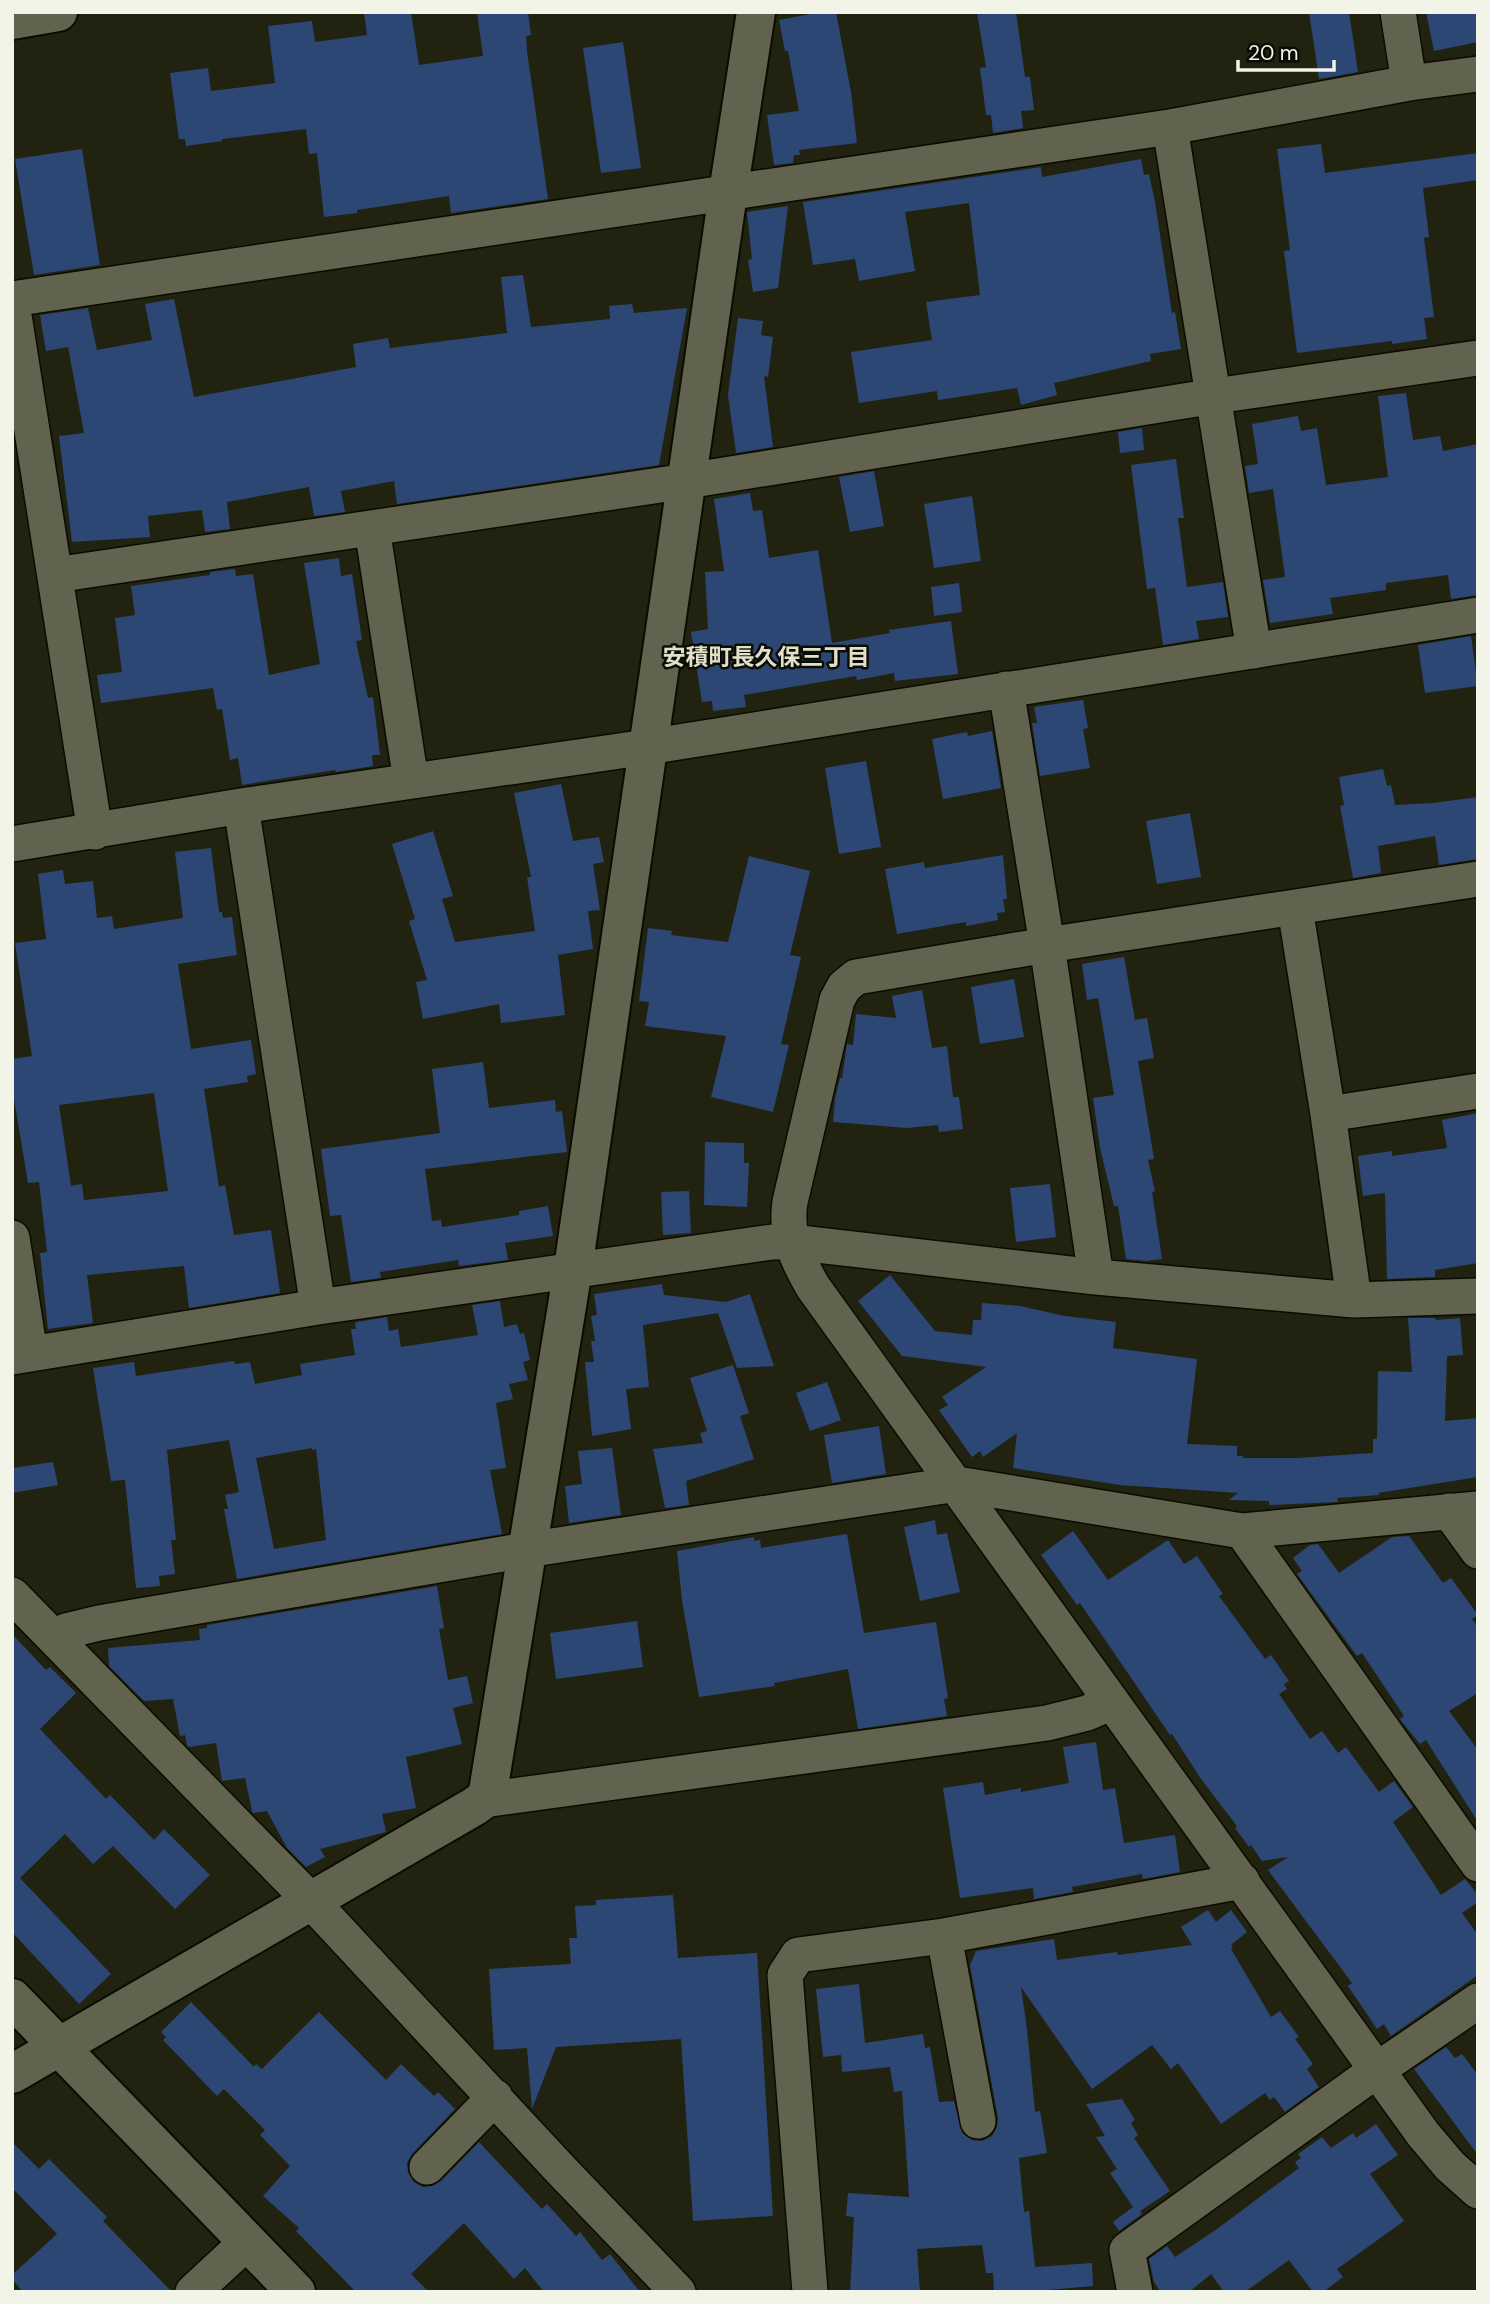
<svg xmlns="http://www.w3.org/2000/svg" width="1490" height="2304" font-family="'DM Sans','Noto Sans JP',sans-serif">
<rect width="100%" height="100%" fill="#222210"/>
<path fill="#2d4774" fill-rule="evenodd" d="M 364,12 L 411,12 L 419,65 L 483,56 L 477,12 L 528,12 L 531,35 L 526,36 L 527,51 L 548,199 L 451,213 L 449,196 L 357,210 L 357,213 L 324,217 L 317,153 L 309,154 L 306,129 L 222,139 L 222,141 L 186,146 L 185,139 L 179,139 L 170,73 L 208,68 L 211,91 L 275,83 L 268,26 L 312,21 L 315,42 L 367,35 Z
M 821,12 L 836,12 L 851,92 L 857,143 L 799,150 L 800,155 L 794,155 L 793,163 L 774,165 L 767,115 L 799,111 L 788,51 L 785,51 L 779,20 Z
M 977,12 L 1016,12 L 1025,77 L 1030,77 L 1034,110 L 1021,111 L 1023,128 L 993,133 L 991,115 L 986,115 L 980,68 L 986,67 Z
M 1309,12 L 1349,12 L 1358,72 L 1319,79 Z
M 1426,12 L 1478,12 L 1478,42 L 1434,51 Z
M 623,42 L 641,168 L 601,173 L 583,48 Z
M 1321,144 L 1325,173 L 1478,153 L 1478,180 L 1423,188 L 1429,237 L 1424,238 L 1434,317 L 1424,318 L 1427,339 L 1392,344 L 1392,341 L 1297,353 L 1284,251 L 1290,250 L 1277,149 Z
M 82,149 L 100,265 L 34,275 L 15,159 Z
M 1141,159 L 1144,175 L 1149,174 L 1155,202 L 1172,313 L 1175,312 L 1181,349 L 1150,354 L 1151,361 L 1054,383 L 1057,395 L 1021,405 L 1017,388 L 938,400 L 937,391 L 859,403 L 851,352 L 932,340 L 926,302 L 980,295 L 969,203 L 905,212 L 915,271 L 859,281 L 855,259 L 813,265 L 803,202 L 1041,167 L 1042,177 Z
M 788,206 L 778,288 L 753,292 L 748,260 L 752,259 L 747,212 Z
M 523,275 L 531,327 L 610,319 L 609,306 L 632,304 L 634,313 L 687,308 L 659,465 L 397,504 L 394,481 L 341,491 L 345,512 L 314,516 L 309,487 L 227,502 L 230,529 L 205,532 L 202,510 L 148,516 L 150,537 L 72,542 L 59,436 L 84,433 L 68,347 L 46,351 L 40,315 L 88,308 L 97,350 L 152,340 L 145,304 L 174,299 L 194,397 L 356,367 L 353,344 L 388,338 L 390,348 L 507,333 L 501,277 Z
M 738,318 L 763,321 L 761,335 L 773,337 L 768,377 L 764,376 L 773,447 L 736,453 L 728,395 Z
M 1406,393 L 1413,440 L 1440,436 L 1443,451 L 1478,444 L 1478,595 L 1451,599 L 1448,575 L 1386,583 L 1386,590 L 1330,598 L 1333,614 L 1270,623 L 1263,580 L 1285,577 L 1273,489 L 1249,493 L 1245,466 L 1258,464 L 1252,424 L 1298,416 L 1301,431 L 1317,428 L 1326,485 L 1388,477 L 1378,396 Z
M 1142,428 L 1144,450 L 1120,453 L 1118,432 Z
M 1176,459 L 1184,518 L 1178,518 L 1187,587 L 1223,582 L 1228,617 L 1196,621 L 1199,639 L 1163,645 L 1155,588 L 1147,589 L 1131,465 Z
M 874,471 L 884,526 L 850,532 L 839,477 Z
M 750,493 L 753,511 L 762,510 L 769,558 L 818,550 L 832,643 L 890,633 L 889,630 L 951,621 L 958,674 L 895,681 L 894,673 L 857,680 L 856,676 L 744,695 L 746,707 L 713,711 L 712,701 L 702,702 L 691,632 L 708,629 L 705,572 L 724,571 L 714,499 Z
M 972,496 L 981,561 L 934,568 L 924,504 Z
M 339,558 L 341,576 L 352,574 L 362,640 L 356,641 L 368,698 L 373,697 L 380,755 L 372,755 L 373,766 L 336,772 L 335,770 L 242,785 L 238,758 L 230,760 L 222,709 L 217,710 L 213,688 L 101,703 L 97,675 L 122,672 L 115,618 L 135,615 L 131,586 L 210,575 L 210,572 L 235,569 L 236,576 L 253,574 L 269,675 L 320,664 L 304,563 Z
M 959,583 L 962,612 L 934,616 L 931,587 Z
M 1471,636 L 1478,686 L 1425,693 L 1418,645 Z
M 1083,700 L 1088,728 L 1083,729 L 1090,768 L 1040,776 L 1032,723 L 1037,723 L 1034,707 Z
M 992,731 L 1001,788 L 943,799 L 932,739 L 967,732 L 968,736 Z
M 866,761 L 881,847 L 839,854 L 825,768 Z
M 1383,769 L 1387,786 L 1391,785 L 1395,805 L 1433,803 L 1478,797 L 1478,859 L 1439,865 L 1435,836 L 1378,846 L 1381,873 L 1353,878 L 1340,806 L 1344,805 L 1339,777 Z
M 561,784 L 573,841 L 599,837 L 604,862 L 593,864 L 600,910 L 588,911 L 593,949 L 558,955 L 565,1015 L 501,1023 L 499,1004 L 423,1019 L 416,982 L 427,980 L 409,921 L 415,919 L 392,844 L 433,831 L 453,896 L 442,899 L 455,942 L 535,931 L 527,877 L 531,877 L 514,793 Z
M 1190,813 L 1201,877 L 1157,884 L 1146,821 Z
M 211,848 L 219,912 L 222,912 L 223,918 L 232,917 L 237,955 L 178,964 L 191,1049 L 251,1040 L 256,1074 L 247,1076 L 248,1082 L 204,1089 L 219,1187 L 225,1185 L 234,1235 L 271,1230 L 280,1293 L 189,1308 L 184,1266 L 87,1275 L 93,1323 L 48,1329 L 40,1253 L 47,1252 L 39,1182 L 28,1183 L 12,1087 L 12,1059 L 32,1056 L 15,943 L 46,939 L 38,874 L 63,870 L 65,884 L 93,881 L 97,918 L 112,916 L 114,929 L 183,918 L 175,852 ZM 154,1093 L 168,1191 L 84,1200 L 82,1184 L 71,1186 L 59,1105 Z
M 1003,855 L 1007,899 L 1003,899 L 1005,912 L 997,913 L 998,920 L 966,926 L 966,922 L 897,934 L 885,869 L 924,862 L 925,868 Z
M 749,856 L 810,871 L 790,955 L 801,957 L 781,1044 L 789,1045 L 773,1112 L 711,1097 L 726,1036 L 645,1026 L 649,1002 L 639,1001 L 648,928 L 672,931 L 671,935 L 728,942 Z
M 1124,957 L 1135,1020 L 1147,1018 L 1154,1058 L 1138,1061 L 1154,1159 L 1148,1160 L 1155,1191 L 1152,1192 L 1162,1259 L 1146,1261 L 1126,1259 L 1118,1206 L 1114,1206 L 1100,1148 L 1093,1098 L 1114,1095 L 1098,998 L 1087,1000 L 1082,964 Z
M 1014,979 L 1024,1037 L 980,1044 L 971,987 Z
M 922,990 L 932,1048 L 947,1046 L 953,1097 L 959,1097 L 963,1129 L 939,1132 L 938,1125 L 907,1128 L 833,1122 L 835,1099 L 840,1078 L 842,1078 L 847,1044 L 853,1045 L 856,1014 L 896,1018 L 892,996 Z
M 483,1062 L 489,1108 L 555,1100 L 556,1112 L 562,1111 L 567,1152 L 425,1169 L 432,1221 L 441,1220 L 442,1227 L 519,1215 L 519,1211 L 548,1206 L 553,1236 L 505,1243 L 508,1260 L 459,1266 L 458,1260 L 380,1272 L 381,1278 L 351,1282 L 341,1215 L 330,1216 L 321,1149 L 440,1133 L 432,1069 Z
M 1478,1113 L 1478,1263 L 1435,1270 L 1435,1277 L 1387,1279 L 1385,1193 L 1363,1196 L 1358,1156 L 1392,1151 L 1392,1156 L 1447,1148 L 1442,1120 Z
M 705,1142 L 744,1143 L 744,1163 L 749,1163 L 747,1207 L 704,1205 Z
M 1050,1184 L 1056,1237 L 1016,1242 L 1010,1188 Z
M 689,1191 L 691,1233 L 663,1235 L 661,1192 Z
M 890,1275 L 935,1331 L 972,1335 L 973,1320 L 981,1320 L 982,1303 L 1020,1306 L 1065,1316 L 1116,1322 L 1113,1348 L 1197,1359 L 1187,1444 L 1237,1446 L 1237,1456 L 1243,1456 L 1243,1458 L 1297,1458 L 1373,1453 L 1373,1439 L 1377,1439 L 1378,1371 L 1412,1372 L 1408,1318 L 1435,1318 L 1436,1320 L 1460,1318 L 1463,1355 L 1447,1356 L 1445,1421 L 1478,1418 L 1478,1477 L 1378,1493 L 1380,1495 L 1337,1498 L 1338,1502 L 1269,1505 L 1269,1501 L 1229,1500 L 1238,1493 L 1120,1485 L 1013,1468 L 1017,1433 L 983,1457 L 980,1451 L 972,1457 L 939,1410 L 948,1405 L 942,1397 L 986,1367 L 902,1356 L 858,1301 Z
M 662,1284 L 664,1295 L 726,1302 L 750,1294 L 774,1366 L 737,1368 L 718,1313 L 643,1325 L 649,1387 L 626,1389 L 631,1429 L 592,1436 L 585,1362 L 594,1362 L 591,1341 L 595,1341 L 591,1316 L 597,1315 L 594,1294 Z
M 500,1301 L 504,1327 L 517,1324 L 520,1334 L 524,1333 L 530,1360 L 523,1362 L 528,1380 L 509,1384 L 513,1399 L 496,1403 L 506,1468 L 490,1470 L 502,1534 L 237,1579 L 224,1509 L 228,1509 L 225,1495 L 239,1492 L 229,1440 L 167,1450 L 176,1540 L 171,1540 L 175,1574 L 159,1576 L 160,1586 L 136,1588 L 125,1480 L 111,1481 L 93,1368 L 134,1362 L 136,1376 L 234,1361 L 235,1364 L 250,1362 L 255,1384 L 302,1375 L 300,1364 L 355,1355 L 351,1329 L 356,1329 L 355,1323 L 357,1322 L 387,1317 L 389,1331 L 398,1329 L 401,1347 L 478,1335 L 472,1305 ZM 312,1448 L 312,1450 L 316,1449 L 326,1540 L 274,1549 L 256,1458 Z
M 733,1365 L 749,1413 L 740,1416 L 754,1459 L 686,1481 L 689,1505 L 665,1508 L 653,1449 L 703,1443 L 700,1433 L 707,1431 L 690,1378 Z
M 827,1382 L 841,1420 L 810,1431 L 796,1393 Z
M 879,1426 L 886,1474 L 832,1483 L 824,1435 Z
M 612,1448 L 621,1515 L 569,1523 L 565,1486 L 582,1484 L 578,1451 Z
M 53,1462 L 58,1485 L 12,1493 L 12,1468 Z
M 935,1520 L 937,1535 L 947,1533 L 960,1592 L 920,1601 L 904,1527 Z
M 1073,1531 L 1108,1580 L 1168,1540 L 1184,1564 L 1197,1556 L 1223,1594 L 1219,1596 L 1265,1659 L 1271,1655 L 1289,1681 L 1284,1684 L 1287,1689 L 1279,1694 L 1310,1739 L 1322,1731 L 1338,1753 L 1346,1747 L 1379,1792 L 1394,1781 L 1413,1807 L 1393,1822 L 1441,1895 L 1465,1879 L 1478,1895 L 1478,1902 L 1462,1913 L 1478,1935 L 1478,1975 L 1391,2036 L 1384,2024 L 1377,2029 L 1348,1986 L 1352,1983 L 1268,1870 L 1288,1857 L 1262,1861 L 1251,1845 L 1249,1847 L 1235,1828 L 1237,1826 L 1201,1779 L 1172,1734 L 1170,1735 L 1080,1603 L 1077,1605 L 1041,1555 Z
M 847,1534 L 864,1633 L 936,1622 L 948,1698 L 944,1699 L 947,1716 L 858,1729 L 848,1669 L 774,1683 L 775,1686 L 699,1697 L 682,1601 L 677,1551 L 754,1537 L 754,1541 L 760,1540 L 761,1548 Z
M 1409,1536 L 1443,1583 L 1451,1578 L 1478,1615 L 1472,1619 L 1478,1627 L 1478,1693 L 1449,1711 L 1478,1750 L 1478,1822 L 1426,1740 L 1420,1744 L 1402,1722 L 1400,1719 L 1404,1716 L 1362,1653 L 1357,1656 L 1297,1574 L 1302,1571 L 1293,1558 L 1310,1545 L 1318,1544 L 1339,1573 L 1392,1537 Z
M 437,1586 L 444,1628 L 439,1629 L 448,1680 L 467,1676 L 473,1703 L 453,1708 L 462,1744 L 406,1757 L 416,1808 L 382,1814 L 386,1832 L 320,1849 L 325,1857 L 306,1867 L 287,1848 L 267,1811 L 253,1813 L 252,1811 L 245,1778 L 222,1781 L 216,1743 L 189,1747 L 187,1745 L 185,1735 L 180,1736 L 173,1699 L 144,1701 L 109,1666 L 108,1648 L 200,1640 L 199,1629 L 207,1628 L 207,1625 Z
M 637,1621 L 643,1667 L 556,1679 L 550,1633 Z
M 12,1634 L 46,1670 L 50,1667 L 76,1693 L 40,1729 L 106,1799 L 110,1795 L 154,1840 L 164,1829 L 210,1875 L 175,1909 L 113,1846 L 93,1864 L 65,1834 L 20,1878 L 111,1974 L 79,2004 L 12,1932 Z
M 1096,1742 L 1103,1790 L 1115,1788 L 1124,1843 L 1175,1835 L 1180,1872 L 1143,1879 L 1142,1874 L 1072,1887 L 1073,1892 L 1034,1899 L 1033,1888 L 960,1898 L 943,1788 L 983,1782 L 985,1795 L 1021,1788 L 1021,1792 L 1069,1783 L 1063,1747 Z
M 673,1895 L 678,1958 L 757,1953 L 773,2216 L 693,2221 L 681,2039 L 556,2047 L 532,2109 L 527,2048 L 494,2050 L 489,1969 L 571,1964 L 569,1938 L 577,1938 L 575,1906 L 596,1905 L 596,1900 Z
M 1208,1910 L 1216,1922 L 1231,1910 L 1247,1932 L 1231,1945 L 1233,1948 L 1231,1949 L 1271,2017 L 1280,2011 L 1299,2037 L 1295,2039 L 1313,2064 L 1307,2069 L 1319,2087 L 1285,2112 L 1274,2097 L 1270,2100 L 1265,2093 L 1221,2124 L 1178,2063 L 1171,2069 L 1152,2045 L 1092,2089 L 1021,1987 L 1027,2029 L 1035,2112 L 1040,2111 L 1047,2153 L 1019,2158 L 1024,2212 L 1029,2211 L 1035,2267 L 1092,2263 L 1093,2286 L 1025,2292 L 994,2292 L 993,2273 L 986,2273 L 982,2245 L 917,2249 L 920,2292 L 850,2292 L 854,2217 L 846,2216 L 848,2193 L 909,2197 L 902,2091 L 894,2092 L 890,2067 L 842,2072 L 841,2055 L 823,2057 L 816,1989 L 859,1984 L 865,2043 L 923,2034 L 925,2048 L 930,2047 L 939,2102 L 954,2101 L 962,2133 L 972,2140 L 982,2141 L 992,2136 L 997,2127 L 998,2118 L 970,1965 L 976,1951 L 1054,1939 L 1057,1960 L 1117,1952 L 1118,1955 L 1192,1945 L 1181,1927 Z
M 191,2002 L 254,2067 L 256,2064 L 262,2069 L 319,2012 L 386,2080 L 401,2064 L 434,2096 L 438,2092 L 455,2109 L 412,2154 L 407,2163 L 408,2172 L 414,2182 L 423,2187 L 432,2186 L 441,2181 L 479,2142 L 542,2209 L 547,2204 L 576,2236 L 580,2232 L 602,2260 L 610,2254 L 640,2292 L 544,2292 L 525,2268 L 514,2279 L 464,2223 L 411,2274 L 429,2292 L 356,2292 L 296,2231 L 299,2228 L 263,2196 L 290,2166 L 260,2135 L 265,2130 L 224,2089 L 217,2096 L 163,2040 L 166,2037 L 161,2032 Z
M 1446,2047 L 1455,2058 L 1462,2054 L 1478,2075 L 1478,2155 L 1414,2069 Z
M 1122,2099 L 1135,2120 L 1131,2123 L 1138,2135 L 1134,2138 L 1170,2191 L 1140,2211 L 1142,2214 L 1119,2231 L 1113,2222 L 1133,2207 L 1110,2173 L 1117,2169 L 1096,2137 L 1105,2136 L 1086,2104 Z
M 1376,2124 L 1398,2155 L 1370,2174 L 1404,2221 L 1337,2269 L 1343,2277 L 1323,2292 L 1313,2292 L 1289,2260 L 1245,2292 L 1224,2292 L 1211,2274 L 1189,2292 L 1161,2292 L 1154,2282 L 1149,2259 L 1167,2246 L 1175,2257 L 1217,2229 L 1299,2168 L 1295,2162 L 1301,2158 L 1298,2154 L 1322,2137 L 1331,2148 L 1353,2133 L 1356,2138 Z
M 12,2142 L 39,2169 L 49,2159 L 107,2217 L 103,2221 L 172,2292 L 23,2292 L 12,2279 L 12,2275 L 57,2234 L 12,2188 Z"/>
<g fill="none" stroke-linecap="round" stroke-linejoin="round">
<defs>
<path id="street" d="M 1398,12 L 1409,83
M 1170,127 L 1254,651
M 12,299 L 1170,127 L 1409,83 L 1478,74
M 12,303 L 95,832
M 372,528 L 411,781
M 55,575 L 687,481 L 1215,396 L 1478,358
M 1006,689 L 1047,945 L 1096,1277
M 241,806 L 318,1307
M 12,844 L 241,806 L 647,747 L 1478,615
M 1478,879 L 1047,945 L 856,977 L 844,987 L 837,1000 L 790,1202 C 785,1235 797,1259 813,1287 L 1423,2134 L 1450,2166 L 1478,2191
M 1295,908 L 1328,1114 L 1354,1300
M 1328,1114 L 1478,1091
M 12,1238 L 30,1354
M 12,1357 L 318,1307 L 772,1242 L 791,1242 L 1096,1277 L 1354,1300 L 1478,1296
M 1449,1511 L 1478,1551
M 1242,1531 L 1478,1864
M 12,1595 L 311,1901 L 561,2170 L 678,2292
M 55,1638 L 66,1631 L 99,1623 L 526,1550 L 957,1484 L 1242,1531 L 1478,1509
M 483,1800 L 1047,1723 L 1087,1713 L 1112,1702
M 944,1936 L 978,2121
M 427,2167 L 495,2097
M 193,2292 L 248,2241
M 810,2292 L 785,1975 L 798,1955 L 944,1936 L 1242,1881
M 1135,2292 L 1127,2250 L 1377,2070 L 1478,2001"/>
<path id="secondary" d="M 12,20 L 58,12
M 12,1998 L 296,2292
M 12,2074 L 475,1806 L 483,1800 L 488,1792 L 573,1269 L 728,193 L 756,12"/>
</defs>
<use href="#street" stroke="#0b0c00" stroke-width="38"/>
<use href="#secondary" stroke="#0b0c00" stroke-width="42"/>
<use href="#street" stroke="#62634e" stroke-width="35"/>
<use href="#secondary" stroke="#62634e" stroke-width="38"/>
</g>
<g text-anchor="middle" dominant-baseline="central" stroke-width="5" stroke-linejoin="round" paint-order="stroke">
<g font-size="23" font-weight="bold" fill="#dfe1c9" stroke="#0b0b04">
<text x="766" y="657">安積町長久保三丁目</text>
</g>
</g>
<rect width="1490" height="2304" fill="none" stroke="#f3f4e8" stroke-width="28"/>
<path d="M1238 60v10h96v-10" fill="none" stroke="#f3f4e8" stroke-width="3.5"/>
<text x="1248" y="60" font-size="21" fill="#f3f4e8" stroke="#0b0b04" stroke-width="5" paint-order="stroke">20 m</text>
</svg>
